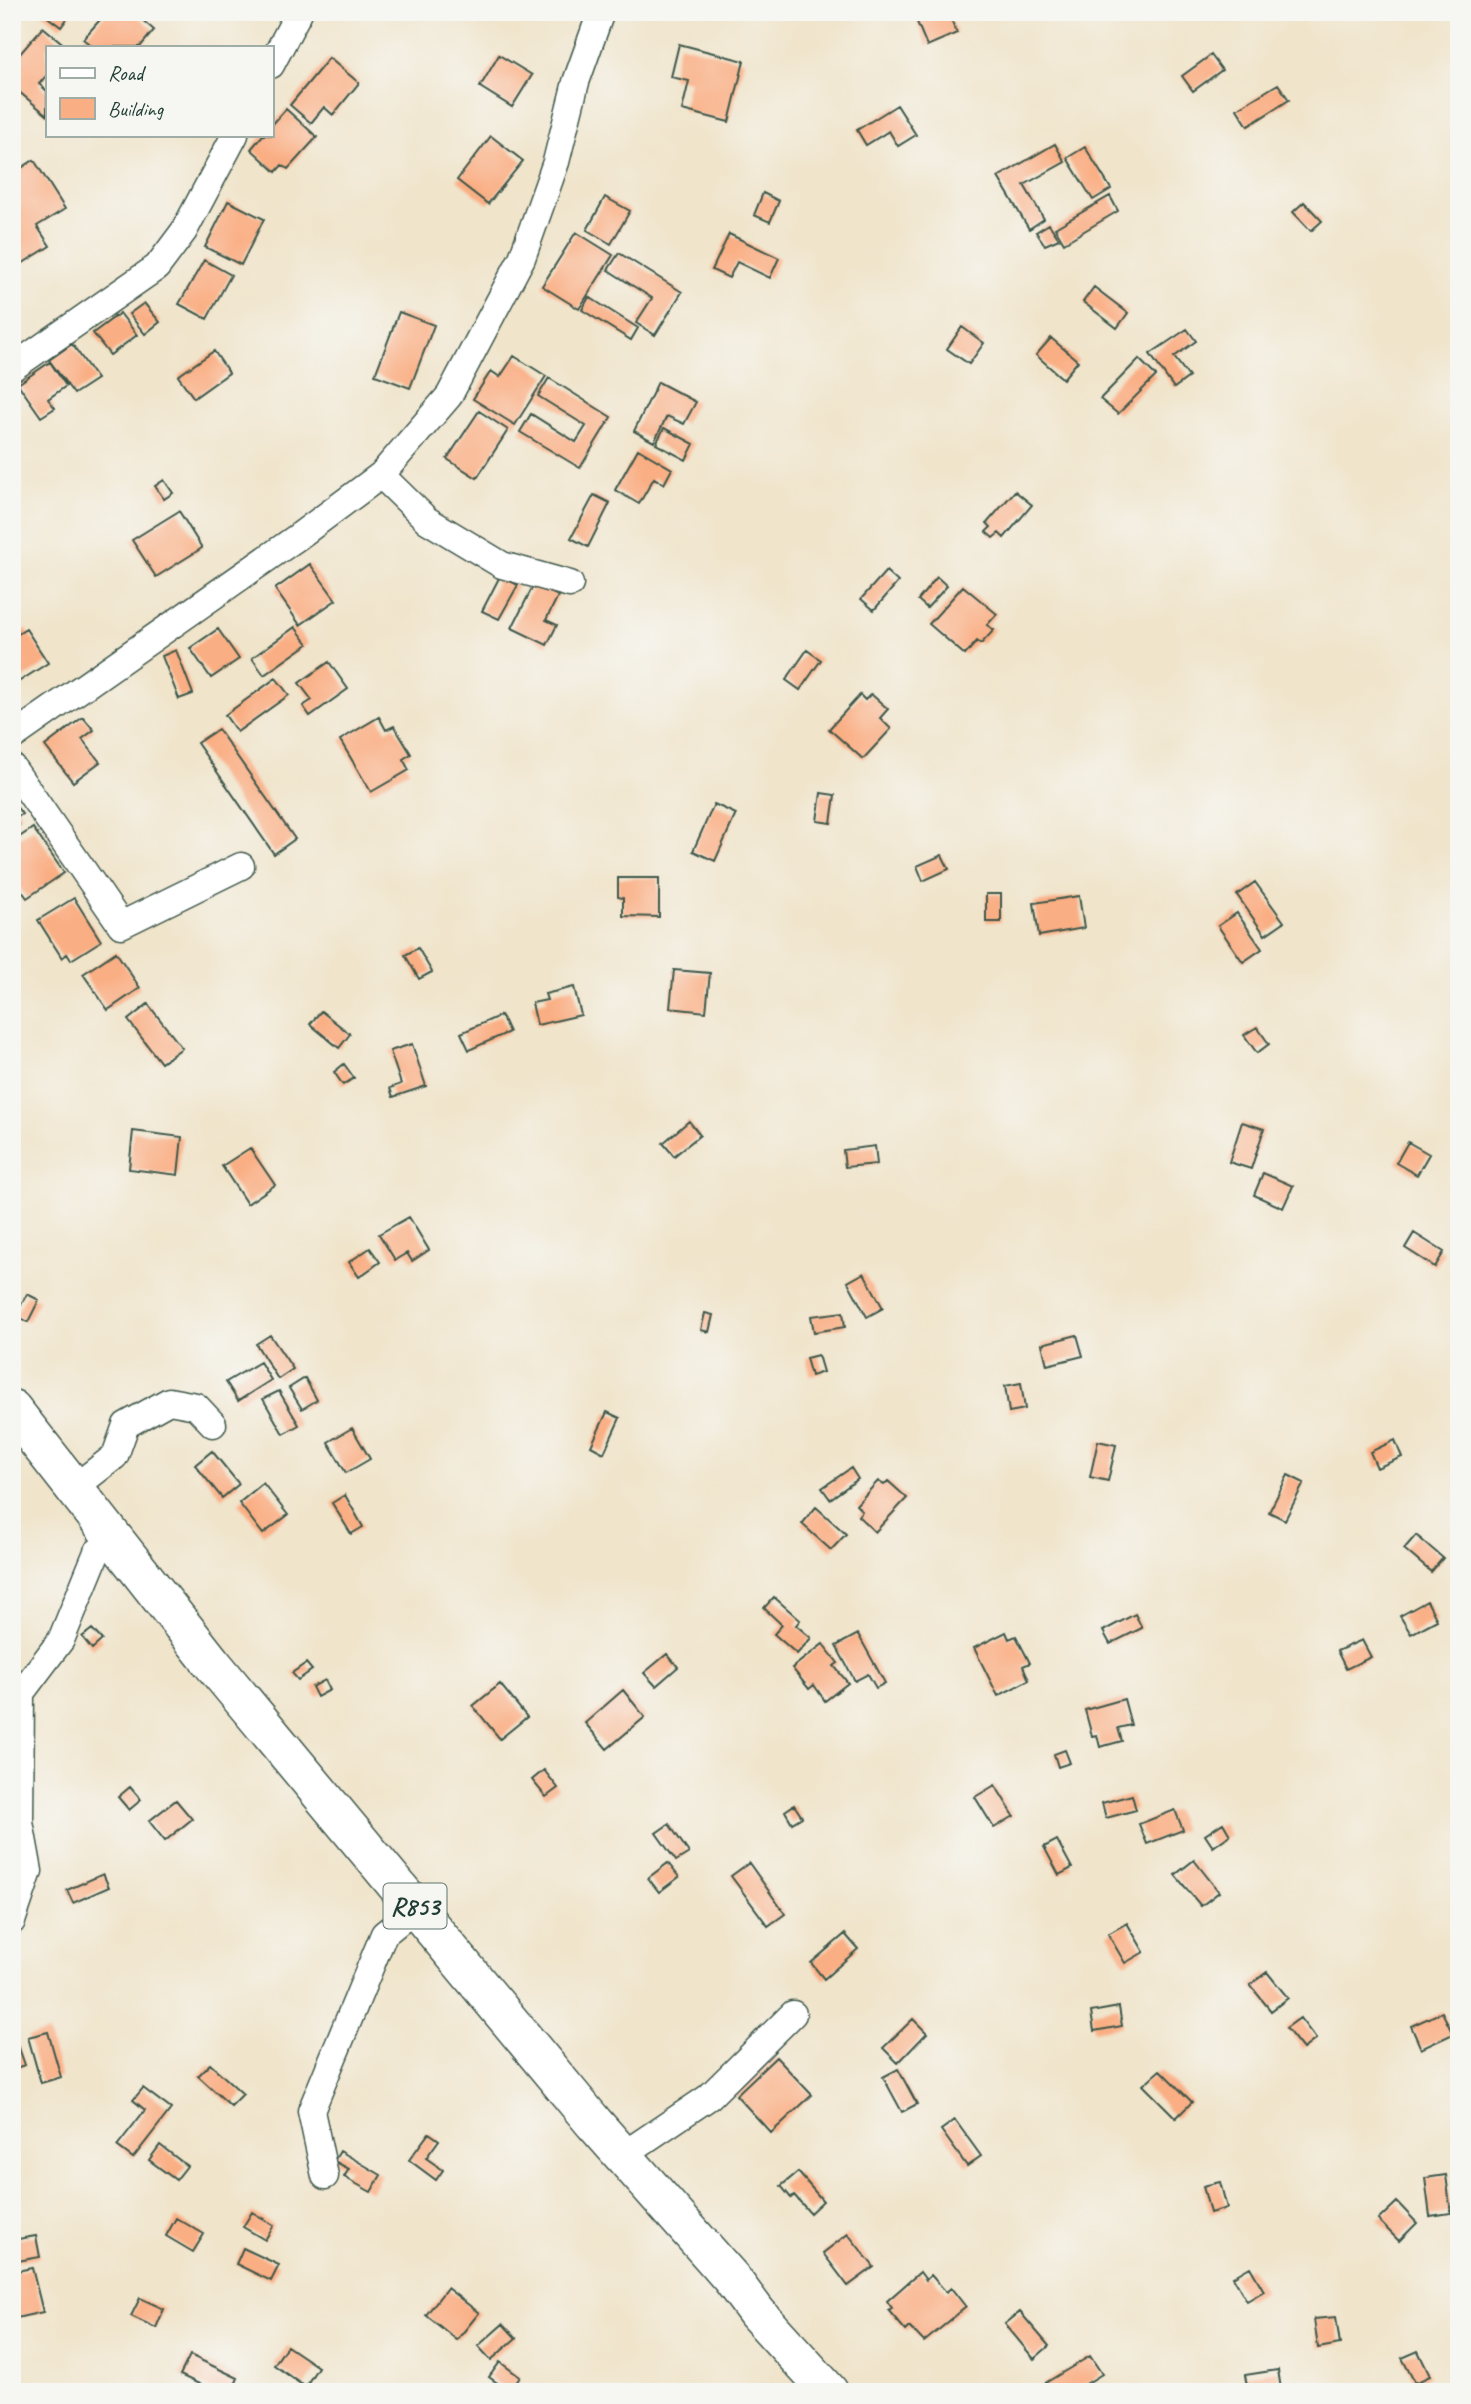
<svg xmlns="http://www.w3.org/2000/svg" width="1471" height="2404" font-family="Caveat,sans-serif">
<rect width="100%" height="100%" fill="#f6f6f2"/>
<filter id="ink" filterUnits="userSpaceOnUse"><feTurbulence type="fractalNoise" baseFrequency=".0143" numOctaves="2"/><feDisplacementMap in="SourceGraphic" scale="14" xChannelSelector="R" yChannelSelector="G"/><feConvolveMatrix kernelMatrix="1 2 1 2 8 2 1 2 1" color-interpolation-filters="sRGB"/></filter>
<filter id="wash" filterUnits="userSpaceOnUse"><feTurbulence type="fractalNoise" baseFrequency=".00686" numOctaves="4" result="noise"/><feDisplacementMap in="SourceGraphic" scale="28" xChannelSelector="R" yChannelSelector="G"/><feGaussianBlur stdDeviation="1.57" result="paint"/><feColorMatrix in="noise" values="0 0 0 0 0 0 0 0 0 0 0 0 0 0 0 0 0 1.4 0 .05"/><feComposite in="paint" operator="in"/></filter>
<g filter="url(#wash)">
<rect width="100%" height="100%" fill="#f0e4ca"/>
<g id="blocks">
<path fill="#faae83" d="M 41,12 L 72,12 L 61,27 Z
M 107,12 L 133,12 L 154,30 L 140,47 L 93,47 L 83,39 Z
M 940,12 L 948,12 L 957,33 L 927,46 L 917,22 Z
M 43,27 L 67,47 L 47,47 L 47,75 L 39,84 L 47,91 L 47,115 L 12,86 L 12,63 Z
M 679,44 L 744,61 L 729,122 L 682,110 L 689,81 L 671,77 Z
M 499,55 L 532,75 L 512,107 L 480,87 Z
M 1211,55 L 1222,70 L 1193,91 L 1182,76 Z
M 329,58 L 359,83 L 333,115 L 324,107 L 311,123 L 290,105 Z
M 1278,84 L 1289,100 L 1248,126 L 1237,109 Z
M 897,105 L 916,135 L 898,146 L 889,131 L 866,145 L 857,130 Z
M 286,109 L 317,137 L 288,169 L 282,165 L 276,172 L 251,149 L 263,135 L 271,135 L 271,126 Z
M 491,136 L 523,161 L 488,204 L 457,180 Z
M 1055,144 L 1065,162 L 1024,185 L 1044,219 L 1029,229 L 998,177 Z
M 1085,147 L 1111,189 L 1093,200 L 1067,158 Z
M 34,160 L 65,209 L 37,226 L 50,246 L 12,270 L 12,174 Z
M 763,193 L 779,201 L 770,222 L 754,215 Z
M 1110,196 L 1118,211 L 1064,243 L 1055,228 Z
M 605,197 L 630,211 L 611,244 L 587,230 Z
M 228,201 L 264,219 L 241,265 L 205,247 Z
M 1304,202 L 1322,221 L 1311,231 L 1293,212 Z
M 1049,224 L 1059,239 L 1045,245 L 1036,232 Z
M 576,232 L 613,255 L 579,309 L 542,286 Z
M 729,234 L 779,258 L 770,278 L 737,262 L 729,278 L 712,270 Z
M 619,253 L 682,292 L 655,335 L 636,323 L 652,298 L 608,270 Z
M 204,260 L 231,275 L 207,319 L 179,304 Z
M 1094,287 L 1128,313 L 1117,328 L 1083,302 Z
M 589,297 L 638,328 L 631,340 L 582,310 Z
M 144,303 L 160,322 L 145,334 L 129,314 Z
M 399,312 L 434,325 L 410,388 L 375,375 Z
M 120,313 L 137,335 L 110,355 L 93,333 Z
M 962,327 L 984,343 L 969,364 L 947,349 Z
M 1187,329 L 1196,341 L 1174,357 L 1189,377 L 1174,388 L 1150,354 Z
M 1051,338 L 1078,361 L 1063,379 L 1036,355 Z
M 72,344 L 97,379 L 74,394 L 49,360 Z
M 214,351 L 229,373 L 194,398 L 178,376 Z
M 514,356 L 546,376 L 515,425 L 473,399 L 491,371 L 500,377 Z
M 1139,359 L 1156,376 L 1118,414 L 1100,399 Z
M 50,362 L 66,386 L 48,399 L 55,408 L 41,417 L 18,384 Z
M 549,378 L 611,417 L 580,468 L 520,432 L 531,414 L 576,442 L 586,426 L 538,396 Z
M 658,382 L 696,402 L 684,424 L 667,416 L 654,442 L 634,431 Z
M 479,411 L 508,430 L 477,478 L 447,459 Z
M 664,428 L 694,444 L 686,460 L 656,444 Z
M 638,449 L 672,469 L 664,484 L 654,478 L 639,504 L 615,490 Z
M 164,480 L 173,493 L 164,499 L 155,486 Z
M 1015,491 L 1032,505 L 1004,538 L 999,533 L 993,538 L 986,532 L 991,527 L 987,523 Z
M 594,495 L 610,503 L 588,547 L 571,538 Z
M 179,511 L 202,548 L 156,577 L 132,540 Z
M 310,564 L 336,600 L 300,625 L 275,589 Z
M 886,571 L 898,582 L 874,610 L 861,599 Z
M 500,576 L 518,585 L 499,619 L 482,611 Z
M 937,577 L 947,586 L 927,608 L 918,600 Z
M 534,584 L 558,596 L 546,620 L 557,625 L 547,645 L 512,628 Z
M 963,586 L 997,614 L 987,625 L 994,630 L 981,644 L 977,641 L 965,655 L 929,624 Z
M 295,627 L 308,644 L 264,675 L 252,658 Z
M 26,629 L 48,663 L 12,686 L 12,638 Z
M 218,629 L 239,659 L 211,678 L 190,648 Z
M 176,650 L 193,694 L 179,699 L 162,656 Z
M 807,650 L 821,660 L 800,690 L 786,680 Z
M 329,662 L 348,689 L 310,716 L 303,706 L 312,700 L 299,683 Z
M 276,678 L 289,695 L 237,732 L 225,715 Z
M 871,694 L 888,709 L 880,718 L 891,729 L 863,759 L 829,729 L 860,695 L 865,700 Z
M 83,717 L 94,730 L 82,739 L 100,762 L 73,782 L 45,746 Z
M 379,717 L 386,730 L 394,726 L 411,754 L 403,759 L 409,770 L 371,792 L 340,740 Z
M 218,729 L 295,839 L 274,854 L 197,743 Z
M 821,793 L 835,795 L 831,823 L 817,821 Z
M 12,801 L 22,814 L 15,819 L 19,825 L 12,830 Z
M 714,804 L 736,814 L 715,861 L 693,851 Z
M 33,828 L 64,873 L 27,898 L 12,877 L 12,842 Z
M 942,855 L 949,869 L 923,881 L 917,866 Z
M 618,878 L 659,878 L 659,917 L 623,916 L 623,898 L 618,897 Z
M 1255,882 L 1284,922 L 1265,935 L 1237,895 Z
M 986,894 L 1001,894 L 1001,922 L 986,922 Z
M 1079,896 L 1084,928 L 1039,936 L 1034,903 Z
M 74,898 L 101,941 L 71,960 L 67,954 L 62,958 L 38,920 Z
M 1237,913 L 1262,949 L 1243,962 L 1218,926 Z
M 418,948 L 432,972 L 419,979 L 405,955 Z
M 116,952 L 140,988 L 108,1010 L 83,974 Z
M 674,970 L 710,973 L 706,1012 L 670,1008 Z
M 574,987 L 581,1015 L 537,1025 L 532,1003 L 547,1000 L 545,994 Z
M 148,1004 L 182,1048 L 161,1063 L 128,1020 Z
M 321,1011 L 350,1034 L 339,1048 L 310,1024 Z
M 501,1015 L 509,1032 L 469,1050 L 461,1033 Z
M 1257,1027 L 1269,1044 L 1257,1053 L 1244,1035 Z
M 412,1044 L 426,1086 L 393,1097 L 390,1088 L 401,1084 L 390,1051 Z
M 344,1064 L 354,1078 L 343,1085 L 334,1072 Z
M 689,1121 L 700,1135 L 674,1156 L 663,1143 Z
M 1242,1122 L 1264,1129 L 1251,1169 L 1229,1162 Z
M 133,1131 L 182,1137 L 178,1175 L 129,1169 Z
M 1408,1142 L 1429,1154 L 1417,1175 L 1396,1163 Z
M 875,1146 L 877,1164 L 845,1167 L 843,1150 Z
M 250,1148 L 275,1185 L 247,1204 L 222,1166 Z
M 1263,1173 L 1293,1186 L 1283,1208 L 1254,1195 Z
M 409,1217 L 429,1250 L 412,1261 L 407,1253 L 395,1260 L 379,1234 Z
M 1414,1233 L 1444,1252 L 1435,1267 L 1405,1248 Z
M 370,1248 L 380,1262 L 359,1277 L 349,1262 Z
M 864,1273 L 883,1308 L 867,1317 L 848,1282 Z
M 27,1294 L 39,1300 L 28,1322 L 15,1315 Z
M 843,1312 L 845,1327 L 814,1332 L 811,1316 Z
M 705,1313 L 713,1315 L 709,1332 L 701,1330 Z
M 270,1335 L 293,1369 L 278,1379 L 256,1344 Z
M 1077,1335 L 1083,1356 L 1047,1365 L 1042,1344 Z
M 818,1355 L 823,1372 L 811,1376 L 806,1358 Z
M 260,1362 L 271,1380 L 238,1401 L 226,1382 Z
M 305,1378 L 317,1400 L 302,1409 L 289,1388 Z
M 1021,1383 L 1025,1409 L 1009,1412 L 1005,1386 Z
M 279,1391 L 299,1425 L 283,1434 L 263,1399 Z
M 607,1412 L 620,1418 L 604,1453 L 591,1446 Z
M 352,1428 L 370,1459 L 346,1473 L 328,1442 Z
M 1395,1440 L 1402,1457 L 1377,1468 L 1370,1452 Z
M 1098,1441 L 1116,1445 L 1108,1481 L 1090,1477 Z
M 212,1451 L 239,1484 L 222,1498 L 195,1465 Z
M 851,1468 L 858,1479 L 830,1499 L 822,1488 Z
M 1288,1475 L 1304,1483 L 1285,1520 L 1269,1512 Z
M 878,1481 L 884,1485 L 888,1481 L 907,1498 L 875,1532 L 858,1516 L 862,1511 L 856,1505 Z
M 263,1483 L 288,1515 L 263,1534 L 239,1503 Z
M 345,1495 L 363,1527 L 351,1534 L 332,1503 Z
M 816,1507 L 846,1534 L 831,1550 L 802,1524 Z
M 1416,1535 L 1443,1558 L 1431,1572 L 1404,1549 Z
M 774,1597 L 800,1620 L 796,1625 L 811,1638 L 797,1654 L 774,1634 L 782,1625 L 764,1608 Z
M 1427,1601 L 1437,1620 L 1411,1634 L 1400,1616 Z
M 1135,1614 L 1142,1628 L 1110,1644 L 1103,1631 Z
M 92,1629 L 102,1640 L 92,1649 L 82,1637 Z
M 1006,1632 L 1009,1639 L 1016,1636 L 1030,1663 L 1023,1666 L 1029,1680 L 998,1696 L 974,1648 Z
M 858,1634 L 885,1683 L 876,1688 L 868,1674 L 855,1681 L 836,1646 Z
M 1362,1640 L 1371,1657 L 1346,1669 L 1337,1651 Z
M 823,1644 L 838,1663 L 834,1666 L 848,1683 L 825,1701 L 814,1685 L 809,1689 L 792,1668 Z
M 667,1654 L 678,1667 L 656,1686 L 644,1673 Z
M 306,1663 L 312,1670 L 298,1680 L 292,1673 Z
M 325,1680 L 330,1690 L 317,1697 L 312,1687 Z
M 500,1684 L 527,1717 L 500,1739 L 473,1706 Z
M 623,1690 L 645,1717 L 607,1749 L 585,1723 Z
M 1124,1699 L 1131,1725 L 1118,1728 L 1122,1741 L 1100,1747 L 1097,1735 L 1092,1736 L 1085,1710 Z
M 1065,1750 L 1070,1763 L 1058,1767 L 1054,1754 Z
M 544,1770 L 558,1788 L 546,1797 L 532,1780 Z
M 995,1785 L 1014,1816 L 994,1828 L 975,1797 Z
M 130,1787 L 141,1800 L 129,1810 L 118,1797 Z
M 1132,1795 L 1136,1810 L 1106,1818 L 1102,1803 Z
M 176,1800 L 192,1819 L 165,1841 L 149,1821 Z
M 794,1805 L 802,1817 L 792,1823 L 785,1811 Z
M 1175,1810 L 1183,1830 L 1147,1844 L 1139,1824 Z
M 1223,1823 L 1230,1835 L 1213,1847 L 1205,1835 Z
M 669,1824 L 689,1853 L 676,1861 L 656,1833 Z
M 1057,1840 L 1072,1868 L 1059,1875 L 1044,1847 Z
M 1194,1860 L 1219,1892 L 1201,1906 L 1175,1875 Z
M 668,1863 L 679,1877 L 659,1892 L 648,1878 Z
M 749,1863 L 785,1914 L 768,1926 L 731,1876 Z
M 103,1874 L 109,1887 L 73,1903 L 67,1890 Z
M 1127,1923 L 1144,1952 L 1125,1963 L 1108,1934 Z
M 845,1934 L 858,1949 L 824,1979 L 811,1963 Z
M 1267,1972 L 1288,1998 L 1271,2011 L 1250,1985 Z
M 1119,2007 L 1122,2026 L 1094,2031 L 1091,2012 Z
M 1442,2012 L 1453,2034 L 1421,2049 L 1411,2026 Z
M 1300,2018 L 1316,2039 L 1303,2049 L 1286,2028 Z
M 913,2019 L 927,2033 L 898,2063 L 883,2048 Z
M 48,2032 L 61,2077 L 41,2083 L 28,2037 Z
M 17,2042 L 25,2065 L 12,2069 L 12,2043 Z
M 776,2057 L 812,2095 L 771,2133 L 736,2095 Z
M 210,2064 L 243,2094 L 231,2106 L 198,2076 Z
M 898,2069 L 917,2104 L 902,2112 L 883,2077 Z
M 1160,2070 L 1192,2102 L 1176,2118 L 1143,2085 Z
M 143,2088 L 171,2109 L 133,2158 L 117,2146 L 145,2110 L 133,2100 Z
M 955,2120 L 981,2156 L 967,2166 L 941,2130 Z
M 429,2133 L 439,2140 L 426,2158 L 443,2170 L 436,2180 L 409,2160 Z
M 160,2145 L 187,2166 L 176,2180 L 149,2160 Z
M 340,2151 L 381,2175 L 371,2192 L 344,2177 L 349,2169 L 334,2161 Z
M 798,2172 L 823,2201 L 810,2213 L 794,2195 L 791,2198 L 781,2186 Z
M 1446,2175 L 1451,2213 L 1430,2216 L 1425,2178 Z
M 1220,2182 L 1227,2208 L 1210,2213 L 1203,2186 Z
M 1397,2202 L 1417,2223 L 1399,2241 L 1378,2220 Z
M 252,2212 L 274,2225 L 265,2240 L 243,2227 Z
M 176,2218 L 204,2234 L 193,2252 L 166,2236 Z
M 848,2234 L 874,2267 L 848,2286 L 823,2253 Z
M 36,2236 L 40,2257 L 12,2262 L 12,2240 Z
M 243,2248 L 279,2265 L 271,2281 L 236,2264 Z
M 1250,2267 L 1264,2291 L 1247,2301 L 1233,2277 Z
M 32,2268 L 43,2312 L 12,2319 L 12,2272 Z
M 920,2272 L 926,2280 L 931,2275 L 946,2292 L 951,2288 L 966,2307 L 924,2342 L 910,2327 L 906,2331 L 888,2310 L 892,2308 L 887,2301 Z
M 447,2288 L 479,2313 L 457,2340 L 426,2315 Z
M 140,2298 L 164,2309 L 156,2328 L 131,2316 Z
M 1020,2312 L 1049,2346 L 1034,2359 L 1005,2324 Z
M 1336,2317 L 1340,2344 L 1318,2348 L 1314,2319 Z
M 503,2324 L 516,2338 L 491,2360 L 478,2346 Z
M 287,2346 L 318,2367 L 305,2387 L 274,2365 Z
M 1418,2351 L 1430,2376 L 1415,2383 L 1402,2358 Z
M 190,2355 L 238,2378 L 232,2392 L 216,2392 L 180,2375 Z
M 1090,2356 L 1102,2374 L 1073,2392 L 1046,2392 L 1042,2385 Z
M 500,2362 L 520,2377 L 510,2392 L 489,2377 Z
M 1278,2370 L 1281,2389 L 1248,2392 L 1245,2375 Z"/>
</g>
</g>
<g filter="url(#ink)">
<use href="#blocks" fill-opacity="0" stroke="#3e564a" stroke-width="2"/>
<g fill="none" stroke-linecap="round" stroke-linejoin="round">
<defs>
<path id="minor" d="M 271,65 L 299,12
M 12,368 L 157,267 L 184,231 L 235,135
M 381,475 L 427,520 L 502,565 L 570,584
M 12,737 L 299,536 L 381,475 L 449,396 L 522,258 L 556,162 L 576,82 L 601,12
M 12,767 L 121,925 L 241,866
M 74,1488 L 115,1456 L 126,1425 L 169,1401 L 196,1406 L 213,1424
M 12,1693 L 21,1693 L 61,1640 L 97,1552 L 116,1539
M 12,1921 L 29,1871 L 20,1822 L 21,1693
M 623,2155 L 709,2097 L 793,2014
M 325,2176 L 311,2111 L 384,1934 L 416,1908"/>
<path id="primary" d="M 12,1409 L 211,1662 L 594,2123 L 731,2278 L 757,2313 L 829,2392"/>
</defs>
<use href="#minor" stroke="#3e564a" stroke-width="29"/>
<use href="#primary" stroke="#3e564a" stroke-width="41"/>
<use href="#minor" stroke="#fff" stroke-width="26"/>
<use href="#primary" stroke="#fff" stroke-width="38"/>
</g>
</g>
<g text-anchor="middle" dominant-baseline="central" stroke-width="5" stroke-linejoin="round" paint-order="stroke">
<rect fill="#f6f6f2" stroke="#60746d" stroke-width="2" x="383.5" y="1883.5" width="63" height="45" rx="5"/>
<g font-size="26" font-weight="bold" fill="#1f3d34">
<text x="415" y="1906">R853</text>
</g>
</g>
<rect width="1471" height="2404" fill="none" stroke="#f6f6f2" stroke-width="42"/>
<rect x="46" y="46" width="228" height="91" fill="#f6f6f2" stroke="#a0aca6" stroke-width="2"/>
<rect x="60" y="68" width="35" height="10" fill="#ffffff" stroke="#a0aca6" stroke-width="2"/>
<text x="108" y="80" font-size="21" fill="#1f3d34">Road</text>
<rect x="60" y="98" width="35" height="21" fill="#faae83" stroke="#a0aca6" stroke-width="2"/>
<text x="108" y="116" font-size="21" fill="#1f3d34">Building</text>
</svg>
